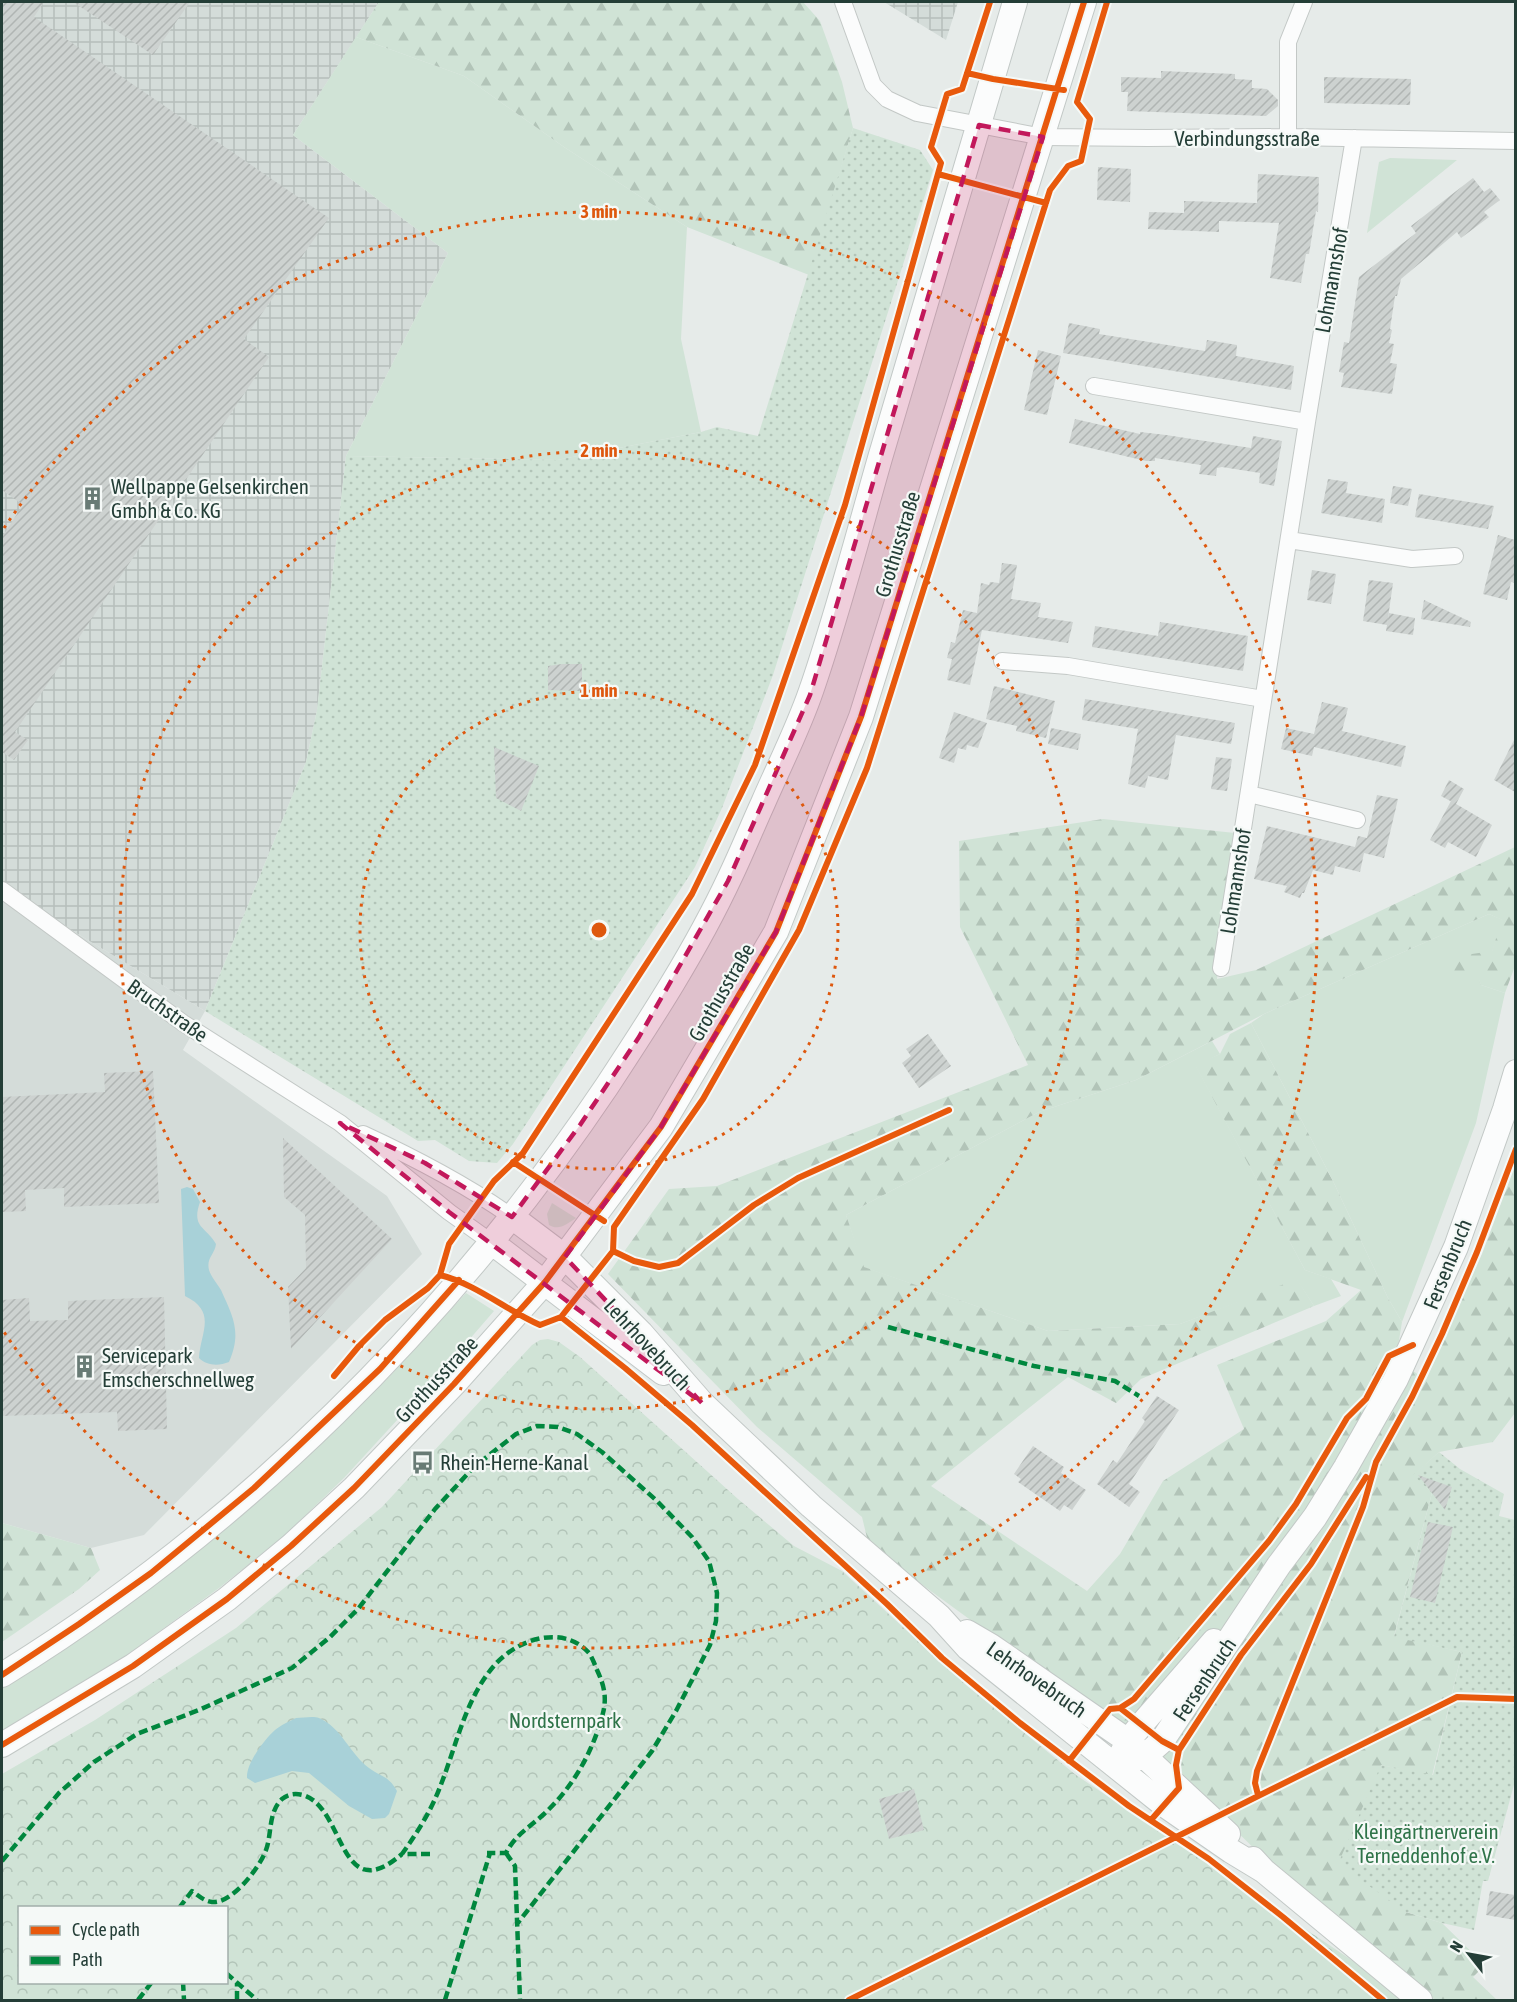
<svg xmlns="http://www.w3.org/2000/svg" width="1517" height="2002" font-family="'Asap Condensed',sans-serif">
<defs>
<pattern id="industrial-grid" width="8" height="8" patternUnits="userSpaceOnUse" patternTransform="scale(1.5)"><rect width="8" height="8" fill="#d4dcd9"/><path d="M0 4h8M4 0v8" fill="none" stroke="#b6bebb"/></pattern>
<pattern id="forest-firs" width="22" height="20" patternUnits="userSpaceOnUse" patternTransform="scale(1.5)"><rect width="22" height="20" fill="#d0e3d6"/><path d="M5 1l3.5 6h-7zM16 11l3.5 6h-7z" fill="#b2c4b8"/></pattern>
<pattern id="park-crowns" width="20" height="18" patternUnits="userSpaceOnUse" patternTransform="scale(1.5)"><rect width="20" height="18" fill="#d0e3d6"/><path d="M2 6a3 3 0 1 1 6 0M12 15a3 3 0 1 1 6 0" fill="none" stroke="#b2c4b8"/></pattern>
<pattern id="garden-dots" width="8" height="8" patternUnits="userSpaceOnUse" patternTransform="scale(1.5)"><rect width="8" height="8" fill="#d0e3d6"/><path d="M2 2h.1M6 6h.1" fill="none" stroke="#b2c4b8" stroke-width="1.8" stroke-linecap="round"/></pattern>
<pattern id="building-hatch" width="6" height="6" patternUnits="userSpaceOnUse" patternTransform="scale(1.5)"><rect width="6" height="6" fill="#cdd2d0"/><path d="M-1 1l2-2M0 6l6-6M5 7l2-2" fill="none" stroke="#b0b5b3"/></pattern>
</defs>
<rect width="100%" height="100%" fill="#e6ebe9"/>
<path fill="#d4dcd9" d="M 2,888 L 205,1011 L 183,1050 L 387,1196 L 422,1254 L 144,1535 L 91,1548 L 2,1523 Z"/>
<path fill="url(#industrial-grid)" d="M 2,2 L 379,2 L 293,135 L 448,253 L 346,456 L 317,710 L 306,762 L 205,1011 L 2,888 Z
M 884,2 L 958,2 L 946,40 Z"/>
<path fill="#d0e3d6" d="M 356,37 L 464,76 L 564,147 L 687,227 L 681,339 L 701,432 L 557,460 L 346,456 L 448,253 L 293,135 Z
M 1390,158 L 1457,160 L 1367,233 L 1379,162 Z
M 1489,914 L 1503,920 L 1492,952 L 1478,975 L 1481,985 L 1505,993 L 1476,1123 L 1402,1322 L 1388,1298 L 1333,1181 L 1251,1023 L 1264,1014 Z
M 1212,1041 L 1220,1054 L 1196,1066 L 1305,1270 L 1331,1279 L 1341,1296 L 1314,1306 L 1297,1280 L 1180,1324 L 1048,1331 L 863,1267 L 846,1215 L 1039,1112 L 1136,1080 Z
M 552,1203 L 576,1218 C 567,1224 559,1231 549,1225 L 547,1214 Z
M 466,1293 L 494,1311 L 442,1371 L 344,1478 L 284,1536 L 219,1588 L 127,1655 L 2,1731 L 2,1688 L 86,1635 L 159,1582 L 262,1498 L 389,1377 Z"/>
<path fill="url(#forest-firs)" d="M 379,2 L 803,2 L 820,21 L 842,82 L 853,128 L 809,275 L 687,227 L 564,147 L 464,76 L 356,37 Z
M 1103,819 L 1235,833 L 1217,979 L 1256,970 L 1515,847 L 1515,966 L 1505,993 L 1481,985 L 1477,975 L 1450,982 L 1452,957 L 1492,951 L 1502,920 L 1489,914 L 1264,1014 L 1136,1080 L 1039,1112 L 846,1215 L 864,1267 L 1048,1331 L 1180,1324 L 1297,1279 L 1314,1306 L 1141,1379 L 1116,1403 L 1068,1377 L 931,1486 L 1087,1591 L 1120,1554 L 1163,1481 L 1244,1429 L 1217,1365 L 1326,1321 L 1361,1290 L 1305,1270 L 1195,1065 L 1220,1054 L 1230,1034 L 1251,1023 L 1333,1181 L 1388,1298 L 1402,1322 L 1396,1359 L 1426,1380 L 1482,1254 L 1515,1166 L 1515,1413 L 1493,1442 L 1439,1452 L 1414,1475 L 1432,1493 L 1394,1636 L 1462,1652 L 1432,1776 L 1381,1765 L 1406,1912 L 1442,1923 L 1485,1965 L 1473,1977 L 1497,2000 L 1435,2000 L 1267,1861 L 1187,1783 L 998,1640 L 869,1546 L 862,1517 L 757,1427 L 608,1274 L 669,1189 L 717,1186 L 1028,1065 L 960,927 L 959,841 Z
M 2,1523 L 91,1548 L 100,1570 L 79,1589 L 2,1642 Z"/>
<path fill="url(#park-crowns)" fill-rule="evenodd" d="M 548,1339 L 559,1342 L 580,1357 L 738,1499 L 794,1546 L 842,1571 L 966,1685 L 1076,1775 L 1411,2000 L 2,2000 L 2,1774 L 95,1720 L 236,1628 L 382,1507 L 532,1345 L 540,1340 ZM 20,1908 L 226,1908 L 226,1982 L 20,1982 Z"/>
<path fill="url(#garden-dots)" d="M 853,128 L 920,150 L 933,170 L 773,675 L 722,808 L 695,867 L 513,1144 L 497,1163 L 469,1161 L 435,1140 L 418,1141 L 205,1011 L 306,762 L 317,710 L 346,456 L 557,460 L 701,432 L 717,427 L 758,436 Z
M 1439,1452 L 1460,1469 L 1504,1494 L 1499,1516 L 1515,1520 L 1515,1781 L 1488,1881 L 1483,1881 L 1474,1930 L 1442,1923 L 1406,1912 L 1338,1864 L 1381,1765 L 1433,1775 L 1462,1652 L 1394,1637 L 1432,1493 L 1413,1475 Z"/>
<path fill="#a8d1d8" d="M 187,1187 L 193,1189 L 200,1202 C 191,1228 206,1226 216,1244 C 215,1254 206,1258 209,1270 C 211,1277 217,1283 221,1290 C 233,1317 242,1332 229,1362 C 219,1366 207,1366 199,1358 C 200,1333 218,1312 185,1296 L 181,1189 Z
M 296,1718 C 303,1718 313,1716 319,1718 C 341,1727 350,1754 369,1768 C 381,1777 388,1775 397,1791 L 389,1814 L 385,1818 L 372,1819 L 349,1806 L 309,1773 L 292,1771 L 255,1783 L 247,1778 C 246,1763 265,1739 275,1730 C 281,1725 290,1721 296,1718 Z"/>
<path fill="url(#building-hatch)" d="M 2,2 L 44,2 L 34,17 L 329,218 L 244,339 L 269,357 L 15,732 L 28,740 L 14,760 L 2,752 L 2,537 L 23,505 L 2,490 Z
M 73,2 L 190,2 L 153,55 Z
M 1161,71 L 1235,74 L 1235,79 L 1252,80 L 1252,88 L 1267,89 L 1278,100 L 1278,106 L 1266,116 L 1127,111 L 1128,92 L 1121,92 L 1121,77 L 1161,78 Z
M 1324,77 L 1411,79 L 1410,105 L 1324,103 Z
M 1098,167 L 1131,169 L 1130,202 L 1097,200 Z
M 1258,174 L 1319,177 L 1318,212 L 1316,211 L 1309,254 L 1306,254 L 1301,283 L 1270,278 L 1279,223 L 1219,221 L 1219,232 L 1148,229 L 1149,212 L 1184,213 L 1184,201 L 1257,203 Z
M 1473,178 L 1484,192 L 1490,188 L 1500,200 L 1484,212 L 1489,217 L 1461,238 L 1457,232 L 1401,279 L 1397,296 L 1395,296 L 1390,329 L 1392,330 L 1389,343 L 1394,344 L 1390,363 L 1397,364 L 1392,394 L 1341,387 L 1344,373 L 1339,372 L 1344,342 L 1349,343 L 1359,277 L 1416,233 L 1411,226 Z
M 1069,323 L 1100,329 L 1099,334 L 1205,351 L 1207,340 L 1237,345 L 1236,356 L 1294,366 L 1291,390 L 1063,353 Z
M 1038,350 L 1061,356 L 1047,415 L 1024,410 Z
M 1075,419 L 1140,434 L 1140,432 L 1166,435 L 1251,448 L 1253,436 L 1282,441 L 1274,486 L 1259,483 L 1260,473 L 1222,467 L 1217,468 L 1216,476 L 1199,474 L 1201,465 L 1155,458 L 1155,461 L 1146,461 L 1069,443 Z
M 1328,479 L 1348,482 L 1346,493 L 1385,499 L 1382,523 L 1321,513 Z
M 1393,486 L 1412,489 L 1408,506 L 1390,503 Z
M 1419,494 L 1494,506 L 1488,529 L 1415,517 Z
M 1498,535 L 1515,540 L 1515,583 L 1511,582 L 1507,600 L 1483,594 Z
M 1002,563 L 1017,565 L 1011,599 L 1041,603 L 1038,617 L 1073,622 L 1068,643 L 982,630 L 970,685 L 947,680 L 952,659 L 947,658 L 951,642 L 955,643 L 963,610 L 977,613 L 981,583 L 989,585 L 990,582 L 999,583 Z
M 1312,570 L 1336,574 L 1331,604 L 1307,600 Z
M 1369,580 L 1393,583 L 1387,625 L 1363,621 Z
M 1424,600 L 1471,622 L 1470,627 L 1421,619 Z
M 1389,613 L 1415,618 L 1413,635 L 1386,631 Z
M 1160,622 L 1248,636 L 1243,671 L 1092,647 L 1095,626 L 1158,636 Z
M 562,664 L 582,664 L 582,691 L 548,690 L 548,666 Z
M 994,686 L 1055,701 L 1046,738 L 1016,731 L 1017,726 L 986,719 Z
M 1085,699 L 1235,723 L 1231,744 L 1176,735 L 1168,780 L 1148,776 L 1145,788 L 1128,784 L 1138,729 L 1082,720 Z
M 1322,702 L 1348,708 L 1342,731 L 1406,746 L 1401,767 L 1314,747 L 1312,756 L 1281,749 L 1286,728 L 1314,734 Z
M 954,712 L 987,723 L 978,748 L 967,745 L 966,750 L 958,748 L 954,763 L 939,758 Z
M 1051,728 L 1081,734 L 1078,750 L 1048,744 Z
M 1515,738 L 1515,792 L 1494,780 Z
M 494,747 L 539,766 L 521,811 L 496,798 Z
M 1216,757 L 1232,759 L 1227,791 L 1211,789 Z
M 1449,780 L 1464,789 L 1456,804 L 1441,796 Z
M 1377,795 L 1398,799 L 1384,858 L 1364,853 L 1360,872 L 1335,866 L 1333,875 L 1313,870 L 1304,893 L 1302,893 L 1300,898 L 1284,892 L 1287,886 L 1254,879 L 1267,826 L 1355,847 L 1358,836 L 1367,838 Z
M 1451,801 L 1492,825 L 1476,857 L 1448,842 L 1445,848 L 1430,840 Z
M 928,1034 L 951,1066 L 919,1088 L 902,1063 L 911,1056 L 906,1049 Z
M 153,1071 L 159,1203 L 64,1207 L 64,1188 L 25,1190 L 26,1211 L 2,1212 L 2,1097 L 105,1092 L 104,1073 Z
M 283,1138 L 392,1239 L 291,1349 L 288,1287 L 306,1268 L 305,1215 L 284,1197 Z
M 164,1297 L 167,1429 L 118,1431 L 117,1412 L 2,1416 L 2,1300 L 29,1298 L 30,1321 L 68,1320 L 68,1301 Z
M 1157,1396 L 1179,1410 L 1129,1484 L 1140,1492 L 1129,1507 L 1097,1484 L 1113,1460 L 1117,1463 L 1145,1421 L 1142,1418 Z
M 1033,1446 L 1064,1467 L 1061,1473 L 1086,1490 L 1072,1510 L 1064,1505 L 1060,1511 L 1018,1482 L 1021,1479 L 1014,1474 Z
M 1418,1475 L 1452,1487 L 1445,1510 Z
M 1428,1522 L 1453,1527 L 1435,1603 L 1410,1597 Z
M 914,1789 L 924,1830 L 889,1839 L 879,1799 Z
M 1490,1891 L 1515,1895 L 1515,1920 L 1486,1915 Z"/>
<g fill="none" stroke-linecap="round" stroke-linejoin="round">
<defs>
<path id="street" d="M 843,2 L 873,85 L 887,99 L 917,113 L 1043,137 L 1148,138 L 1288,137 L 1516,141
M 1288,137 L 1288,42 L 1304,2
M 1094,386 L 1307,422
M 1289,540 L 1412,559 L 1455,556
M 1002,661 L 1068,666 L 1263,699
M 1249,794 L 1357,820
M 2,890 L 183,1023 L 340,1123 L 449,1212 L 491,1242
M 1221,968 L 1307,422 L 1354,138
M 363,1134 C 415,1158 465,1184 512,1217"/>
<path id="secondary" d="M 512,1217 L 565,1257 L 641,1333 L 702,1403 L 811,1506 L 939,1616 L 968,1648 L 1163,1804 L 1231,1851 L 1264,1871
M 491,1242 L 663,1373
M 967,1632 L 991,1646 L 1128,1741 L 1228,1834
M 2,1675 C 242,1527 449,1321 607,1086 C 651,1019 696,950 730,877 C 742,852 752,827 763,803 C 779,766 798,729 811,691 C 837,616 858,535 880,458 C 926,306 971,154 1015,2
M 2,1745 L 133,1666 L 227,1599 L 291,1546 L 354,1488 L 454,1384 L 545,1282 L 661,1127 L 776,932 L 861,717 L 1084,2
M 1121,1755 L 1128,1741 L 1141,1725 L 1214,1641
M 1116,1765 L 1145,1756 L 1162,1741 L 1279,1565 L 1315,1517 L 1346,1467 L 1396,1379 L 1456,1247 L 1505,1109 L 1516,1072
M 1253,1859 L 1264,1871 L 1420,2000"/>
</defs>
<use href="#street" stroke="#c3c8c6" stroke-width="18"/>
<use href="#secondary" stroke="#c2c8c6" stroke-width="26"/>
<use href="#street" stroke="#fbfcfc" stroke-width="16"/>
<use href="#secondary" stroke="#fbfcfc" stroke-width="24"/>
<path stroke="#00873e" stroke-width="4.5" stroke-dasharray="9 4.5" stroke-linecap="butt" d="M 888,1327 L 1034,1366 L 1115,1381 L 1139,1396
M 506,1853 L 515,1866 L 520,2000
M 430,1854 L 402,1854 C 417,1833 431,1811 440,1787 C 456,1747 465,1700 493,1667 C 515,1640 562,1623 589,1653 C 592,1657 595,1665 597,1670 C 604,1685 607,1697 603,1713 C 593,1752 573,1787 544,1814 C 530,1827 515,1835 506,1853 L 487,1853
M 2,1861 L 59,1793 L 94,1762 L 137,1734 L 199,1710 L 292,1668 L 330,1637 L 358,1609 L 435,1509 L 474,1467 L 516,1434 L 537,1426 L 558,1427 L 577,1434 L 602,1452 L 657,1501 L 692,1537 L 709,1561 L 717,1593 L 716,1621 L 710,1645 L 676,1711 L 652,1751 L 517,1924
M 179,1908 L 192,1891 C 199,1896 204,1901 212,1902 C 232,1904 260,1867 266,1850 C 272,1834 268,1812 282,1799 C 288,1794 295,1793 303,1795 C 346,1808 338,1909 402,1854
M 226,1973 L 257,2000
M 183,1982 L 184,2000
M 138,2000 L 152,1982
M 237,2000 L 237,1983
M 445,2000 L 490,1853"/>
<defs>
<path id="cycleway" d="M 967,73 L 993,79 L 1064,90
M 938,174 L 1046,203
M 513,1162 L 604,1221
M 613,1251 L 634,1261 L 659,1267 L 678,1263 L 754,1205 L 798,1178 L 949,1110
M 440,1275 C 476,1284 506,1310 540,1325 L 561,1317 L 613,1251 L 614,1227 L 703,1099 L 799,930 L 867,768 L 1050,190 L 1068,166 L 1081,161 L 1090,119 L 1077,102 L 1107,2
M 561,1317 L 625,1368 L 692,1425 L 887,1604 L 942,1658 L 1020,1723 L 1129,1806 L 1209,1859 L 1283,1917 L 1383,2000
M 334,1376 L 359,1346 L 385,1320 L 428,1288 L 440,1275 L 449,1244 L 494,1181 L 523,1153 L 692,894 L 755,765 L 845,505 L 941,163 L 931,147 L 947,94 L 962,89 L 990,2
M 2,1675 L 79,1624 L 151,1573 L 254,1488 L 380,1369 L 459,1280
M 1120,1708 L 1134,1699 L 1269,1541 L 1296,1504 L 1347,1418 L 1366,1399 L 1389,1356 L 1413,1345
M 2,1745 L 133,1666 L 227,1599 L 291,1546 L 354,1488 L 454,1384 L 545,1282 L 661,1127 L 776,932 L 861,717 L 1084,2
M 1179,1750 L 1241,1655 L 1311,1564 L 1366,1477
M 1069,1761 L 1110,1709 L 1120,1708 L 1162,1741 L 1179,1750 L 1176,1765 L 1179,1788 L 1151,1820
M 1258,1795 L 1255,1783 L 1257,1771 L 1363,1507 L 1376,1462 L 1412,1397 L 1442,1334 L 1477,1252 L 1516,1149
M 849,2000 L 1457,1697 L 1516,1699"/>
</defs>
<use href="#cycleway" stroke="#f5f9f7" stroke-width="10"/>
<use href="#cycleway" stroke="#e8590c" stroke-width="6"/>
</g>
<path fill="#c2185b" fill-opacity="0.2" stroke="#c2185b" stroke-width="4.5" stroke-dasharray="12 8" stroke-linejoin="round" d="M 979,125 L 1043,137 L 861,717 L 776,932 L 661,1127 L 565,1257 L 702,1403 L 449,1212 L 340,1123 L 425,1163 L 512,1217 L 580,1125 L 639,1037 L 728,881 L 810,695 Z"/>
<g fill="none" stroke="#de580e" stroke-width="3" stroke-dasharray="3 6">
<circle cx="599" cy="930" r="239"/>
<circle cx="599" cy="930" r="479"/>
<path d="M4 528A718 718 0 1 1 4 1332"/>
</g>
<defs>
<symbol id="building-bare" viewBox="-9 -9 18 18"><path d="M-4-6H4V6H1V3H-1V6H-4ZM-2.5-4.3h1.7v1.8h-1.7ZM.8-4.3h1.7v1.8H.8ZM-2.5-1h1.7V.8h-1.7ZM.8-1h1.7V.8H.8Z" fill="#687b75" stroke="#f5f9f7" stroke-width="2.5" paint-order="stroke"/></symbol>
<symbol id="bus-bare" viewBox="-9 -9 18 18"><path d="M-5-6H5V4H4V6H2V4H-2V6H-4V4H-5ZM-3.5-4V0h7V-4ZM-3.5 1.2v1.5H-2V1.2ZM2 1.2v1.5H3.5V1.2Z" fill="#687b75" stroke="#f5f9f7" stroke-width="2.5" paint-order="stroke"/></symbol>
</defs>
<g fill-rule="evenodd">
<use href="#building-bare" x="76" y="482" width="33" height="33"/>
<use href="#building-bare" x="68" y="1350" width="33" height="33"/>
<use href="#bus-bare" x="406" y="1446" width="33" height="33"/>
</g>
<g text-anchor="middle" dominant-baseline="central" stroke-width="4.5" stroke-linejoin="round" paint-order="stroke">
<g font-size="21" fill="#243e37" stroke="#f5f9f7">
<text x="1247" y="138">Verbindungsstraße</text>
<text transform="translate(1331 280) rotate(-80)">Lohmannshof</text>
<text transform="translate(897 544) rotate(-73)">Grothusstraße</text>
<text transform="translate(1235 881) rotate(-81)">Lohmannshof</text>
<text transform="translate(721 992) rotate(-60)">Grothusstraße</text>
<text transform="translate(168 1010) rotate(35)">Bruchstraße</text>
<text transform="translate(1447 1264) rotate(-68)">Fersenbruch</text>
<text transform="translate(648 1344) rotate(47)">Lehrhovebruch</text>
<text transform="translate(436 1379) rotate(-47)">Grothusstraße</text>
<text transform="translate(1037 1679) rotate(35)">Lehrhovebruch</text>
<text transform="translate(1204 1679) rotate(-56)">Fersenbruch</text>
</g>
<g font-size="21" fill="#243e37" stroke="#f5f9f7" text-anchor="start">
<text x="111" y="486">Wellpappe Gelsenkirchen<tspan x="111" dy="24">Gmbh &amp; Co. KG</tspan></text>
<text x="102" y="1355">Servicepark<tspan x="102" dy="24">Emscherschnellweg</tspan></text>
<text x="440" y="1462">Rhein-Herne-Kanal</text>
</g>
<g font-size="21" fill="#2f7449" stroke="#f5f9f7">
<text x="565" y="1720">Nordsternpark</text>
<text x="1426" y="1831">Kleingärtnerverein<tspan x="1426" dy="24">Terneddenhof e.V.</tspan></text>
</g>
</g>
<circle cx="599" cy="930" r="9" fill="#de580e" stroke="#f5f9f7" stroke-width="3"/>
<g font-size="18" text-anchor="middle" font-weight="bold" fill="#de580e" stroke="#f5f9f7" stroke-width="4.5" stroke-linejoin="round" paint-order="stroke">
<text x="599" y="218">3 min</text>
<text x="599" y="457">2 min</text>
<text x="599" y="697">1 min</text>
</g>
<rect width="1517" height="2002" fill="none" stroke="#243e37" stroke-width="6"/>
<rect x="18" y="1906" width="210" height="78" fill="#f5f9f7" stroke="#a1aeaa" stroke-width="1.5"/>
<rect x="30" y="1926" width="30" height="9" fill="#e8590c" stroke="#a1aeaa" stroke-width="1.5"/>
<text x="72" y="1936" font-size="18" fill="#243e37">Cycle path</text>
<rect x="30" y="1956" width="30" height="9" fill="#00873e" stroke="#a1aeaa" stroke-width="1.5"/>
<text x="72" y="1966" font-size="18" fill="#243e37">Path</text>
<g transform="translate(1469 1954) rotate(301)" stroke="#f5f9f7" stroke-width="4.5" paint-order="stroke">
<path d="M0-4.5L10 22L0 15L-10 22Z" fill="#243e37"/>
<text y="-9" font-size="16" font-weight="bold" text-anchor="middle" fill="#243e37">N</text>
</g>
</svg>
